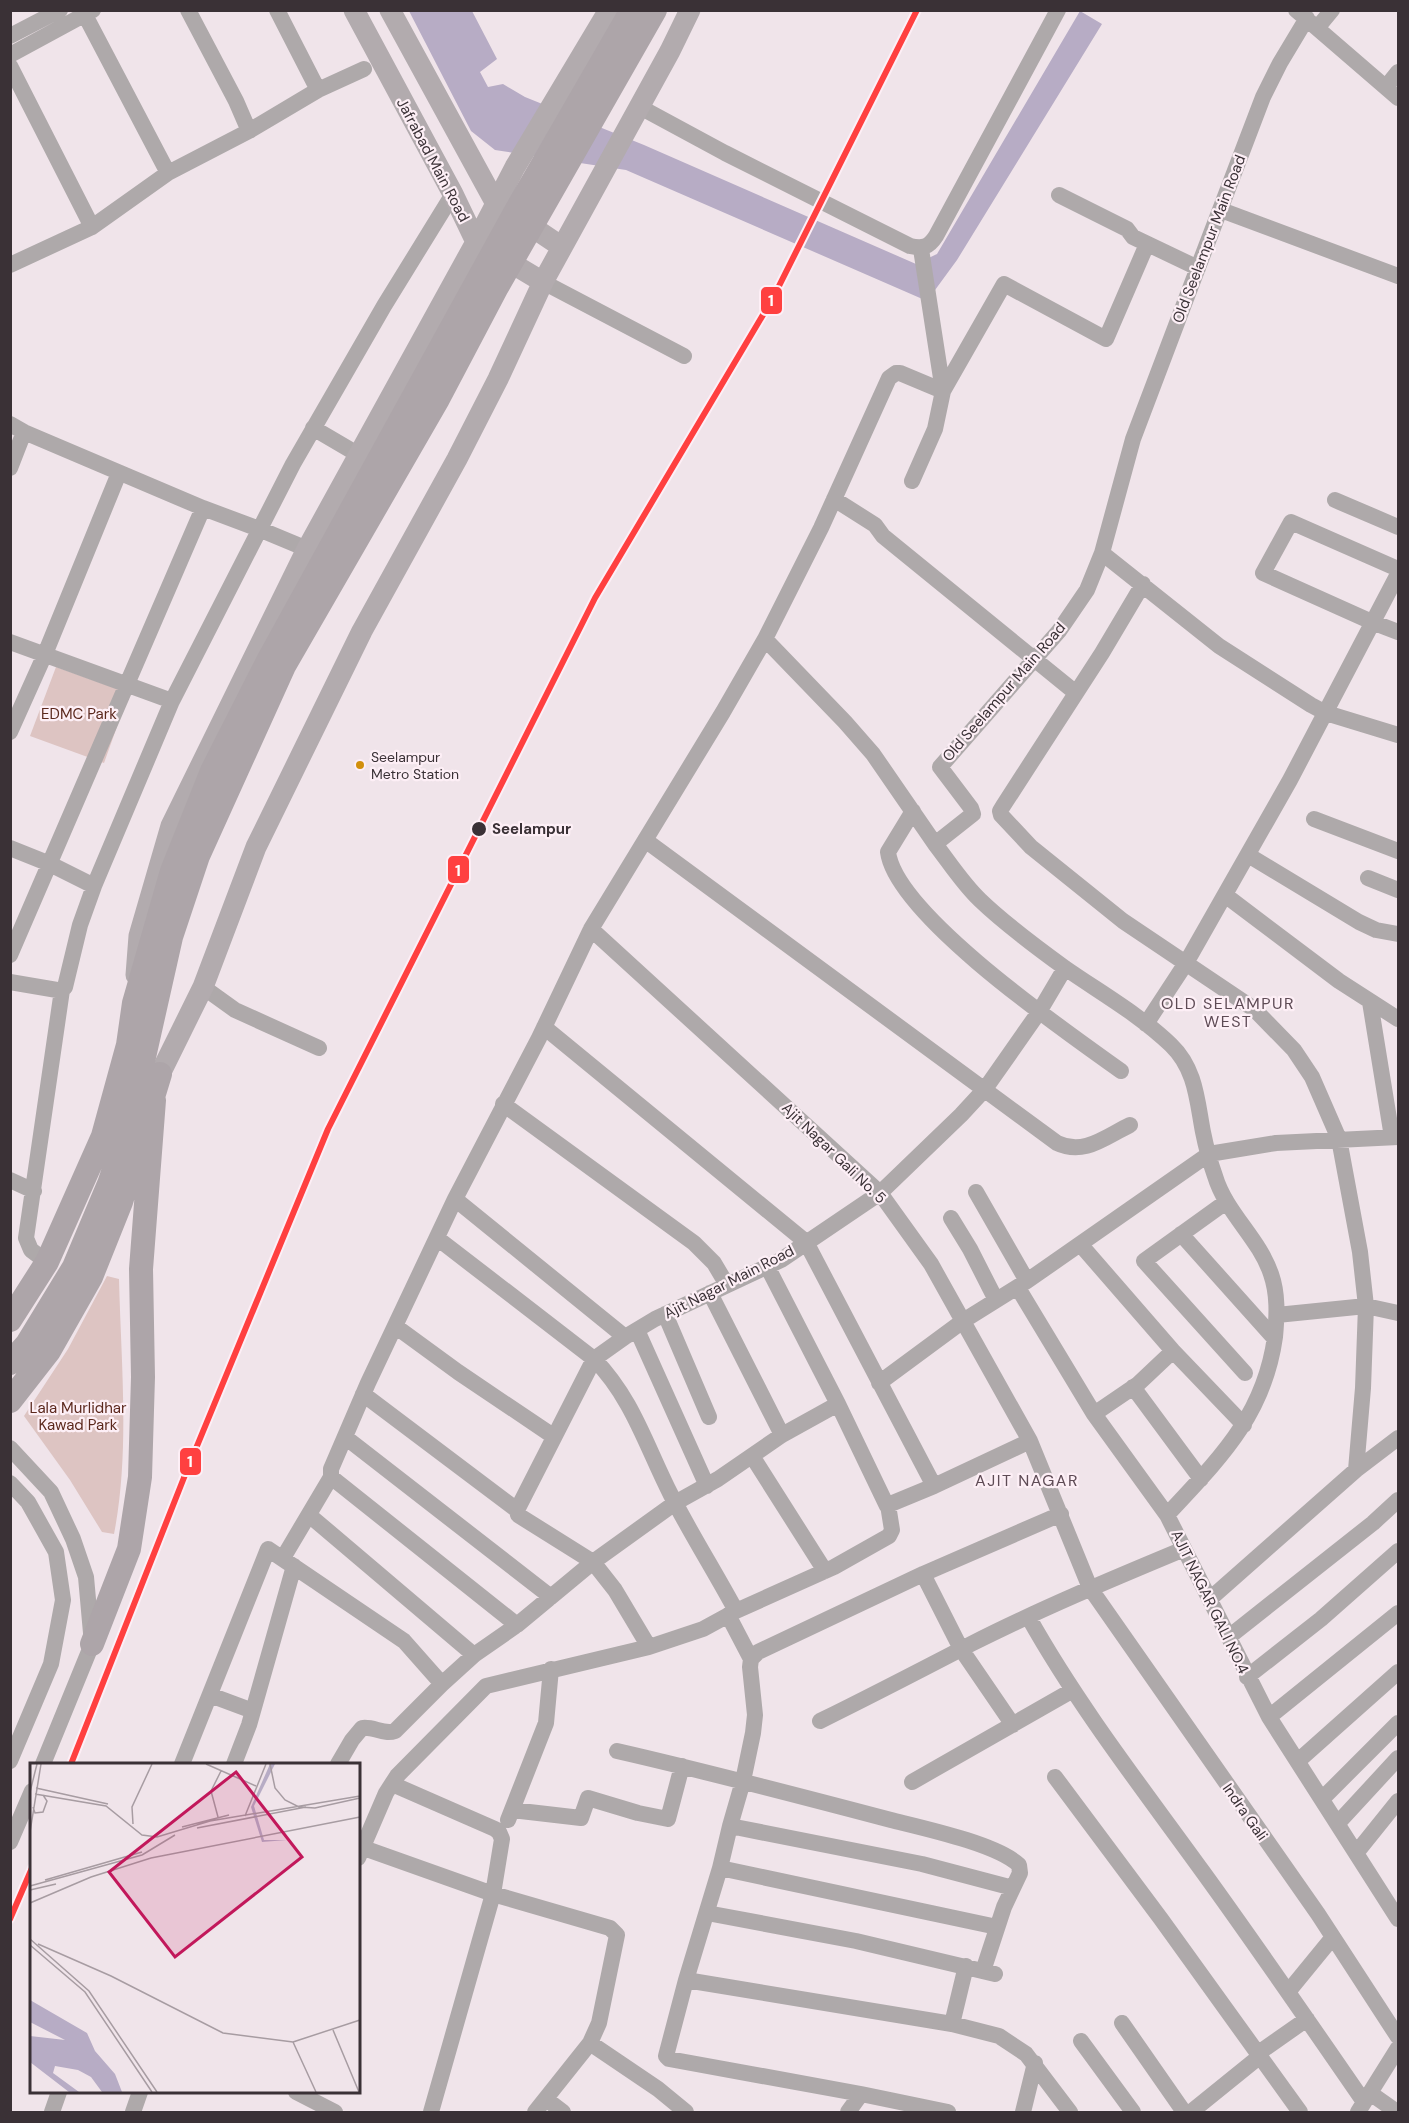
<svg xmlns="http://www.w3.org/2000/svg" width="1409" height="2123" font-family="'DM Sans',sans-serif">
<rect width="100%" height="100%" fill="#f0e4ea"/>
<path fill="#ddc4c2" d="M 56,667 L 129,693 L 104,763 L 30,736 Z
M 107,1276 L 119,1279 C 121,1363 130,1452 114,1534 L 102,1532 L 70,1480 L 24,1416 L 68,1349 Z"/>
<path fill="#b7acc5" d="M 409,11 L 472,11 L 497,59 L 480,72 L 488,87 L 503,84 L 525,97 L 644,145 L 916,264 L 937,254 L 1080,11 L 1102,24 L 957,260 L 927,301 L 626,170 L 495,150 L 471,131 Z"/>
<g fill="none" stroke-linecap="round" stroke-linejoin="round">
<path stroke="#aea9aa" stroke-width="16" d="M 188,10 L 236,101 L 249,131
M 277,10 L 318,90
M 1296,10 L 1398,98
M 85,15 L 168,173
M 1318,27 L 1332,10
M 10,36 L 60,10
M 10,55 L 93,10
M 10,66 L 92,227
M 1386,87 L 1398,72
M 638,106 L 725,153 L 910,246 C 923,249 929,247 936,236 L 1058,10
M 1059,195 L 1127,229 L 1133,237 L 1198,268
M 1221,210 L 1398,276
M 10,265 L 92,227 L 168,173 L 249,131 L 318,90 L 364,69
M 543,282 L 684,356
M 10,424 L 24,432 L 203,508 L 259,529 L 307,549
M 313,428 L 359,455
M 10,468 L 24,432
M 912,481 L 935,429 L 943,391 L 921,249
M 834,499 L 875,525 L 883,536 L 1076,693
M 1335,500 L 1398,527
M 1102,553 L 1219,646 L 1311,705 L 1326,713 L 1398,735
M 1398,569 L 1291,522 L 1263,573 L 1372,622 L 1398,632
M 1143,584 L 1102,653 L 1003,806 L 1000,811 L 1001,815 L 1031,847 L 1123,921 L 1254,1009 L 1294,1050 L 1312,1077 L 1339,1139 L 1360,1252 L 1366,1306 L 1363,1388 L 1356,1470
M 765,639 L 845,722 L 873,754 L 935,844
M 10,642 L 172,701
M 10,732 L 45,654 L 119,473
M 913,811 L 888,852 C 896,915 1068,1033 1121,1071
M 1314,819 L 1398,851
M 645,840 L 1057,1143 C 1084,1156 1105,1137 1130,1125
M 10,848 L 50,864 L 94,886
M 1248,855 L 1359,922 L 1376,930 L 1398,934
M 1368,878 L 1398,890
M 1225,895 L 1339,981 L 1398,1019
M 591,929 L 880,1193 L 931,1264 L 1030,1441 L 1090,1588 L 1318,1914 L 1398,2037
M 10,955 L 203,508
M 10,982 L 57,990 L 62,990 L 65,987 L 80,925 L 94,886 L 172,701 L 293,464 L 384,306 L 453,194
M 203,987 L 235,1010 L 319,1048
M 1370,1002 L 1392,1137
M 1146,1024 L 1186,963 L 1290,780 L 1398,574
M 544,1027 L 806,1242 L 934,1486
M 503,1104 L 694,1243 L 714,1263 L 727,1285
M 10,1180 L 34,1191
M 976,1192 L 1027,1281
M 455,1199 L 625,1337
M 1226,1202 L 1144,1261 L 1245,1373
M 951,1218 L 970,1249 L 996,1300
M 1181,1234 L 1274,1338
M 437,1238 L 594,1359 C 633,1399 646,1446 671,1495 C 691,1534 715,1572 736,1611
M 1080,1244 L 1173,1351 L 1244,1425
M 47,1262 L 31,1250 L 26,1238 L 62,990
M 767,1266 L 838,1404 L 887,1506
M 1018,1288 L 1094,1414 L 1167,1515 L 1269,1717 L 1398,1919
M 710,1293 L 782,1435
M 665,1314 L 709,1417
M 1277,1315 L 1366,1306 L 1398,1313
M 395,1326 L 458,1372 L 553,1436
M 637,1330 L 707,1486
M 879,1383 L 963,1321 L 1027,1281 L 1209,1154 L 1276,1143 L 1398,1137
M 1133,1387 L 1201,1479
M 363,1394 L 517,1510 L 518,1515 L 593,1562 L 615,1590 L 649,1647
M 1094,1414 L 1138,1384 L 1173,1351
M 345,1437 L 551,1597
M 10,1448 L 51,1492 L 73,1539 L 86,1577 L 92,1644 L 43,1764
M 752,1456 L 825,1571
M 10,1483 L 28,1502 L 56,1552 L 63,1600 L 51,1664 L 10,1761
M 517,1510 L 594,1359 L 625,1337 L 655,1319 L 781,1260 L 880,1193 L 961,1115 L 985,1089 L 1039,1012 L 1065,968
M 309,1515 L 474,1655
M 1167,1515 C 1219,1459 1264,1416 1275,1337 C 1277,1315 1278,1294 1271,1274 C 1259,1238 1226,1213 1215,1176 C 1210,1162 1206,1147 1203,1132 C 1197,1101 1196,1069 1171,1045 C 1140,1015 1101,993 1065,968 C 1036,947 1006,925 980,900 C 963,884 949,862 935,844 L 973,814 L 971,808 L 940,767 L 1059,631 L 1087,590 L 1102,553 L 1133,439 L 1186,299 L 1263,97 L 1280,63 L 1307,18
M 283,1558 L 331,1477
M 923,1574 L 961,1649 L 1013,1725
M 1211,1598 L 1356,1470 L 1398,1438
M 728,1615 L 751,1659 L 750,1667 L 755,1715 L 753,1733 L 743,1781 L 730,1826 L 720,1868 L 686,1980 L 666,2056 L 669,2059 L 861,2094 L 948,2112
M 1029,1618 C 1079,1707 1143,1789 1203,1872 C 1258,1948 1311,2025 1364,2102
M 517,1625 L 331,1477 L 331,1469 L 368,1383 L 455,1199 L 539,1038 L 591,929 L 723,712 L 765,639 L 821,528 L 889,378 L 896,373 L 900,373 L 943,391 L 1004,284 L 1106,339 L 1147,244
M 1230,1636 L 1373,1523 L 1398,1500
M 751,1659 L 758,1652 L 923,1574 L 1061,1514
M 1247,1677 L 1321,1619 L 1398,1551
M 210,1695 L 253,1711
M 1269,1717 L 1398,1613
M 820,1721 C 871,1696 921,1670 971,1644 C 1040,1609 1112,1579 1184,1549
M 617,1751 C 709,1772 800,1796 891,1820 C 923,1828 997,1844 1019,1865 L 1020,1873 L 1004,1907 L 983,1971
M 1298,1761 L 1398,1672
M 182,1764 L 268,1549 L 404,1641 L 442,1684
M 234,1764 L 249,1725 L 294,1566
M 338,1764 L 352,1740 L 362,1728 C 373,1726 384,1735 395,1731 L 442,1684 L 474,1655 L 517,1625 L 593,1562 L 675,1503 L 718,1479 L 782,1435 L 838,1404
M 1055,1777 L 1161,1919 L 1300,2112
M 912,1782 L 1073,1690
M 392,1784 L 495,1829 L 499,1832 L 502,1839 L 493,1894 L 431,2112
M 1322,1799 L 1398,1723
M 512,1810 L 581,1818 L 588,1798 L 638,1813 L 668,1819 L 682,1766
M 508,1820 L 546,1723 L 551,1669
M 1338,1823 L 1398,1758
M 730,1826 L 922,1864 L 1013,1888
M 10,1842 L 32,1791
M 358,1846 L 493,1894 L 610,1928 L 617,1935 L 599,2023 L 590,2043 L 535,2112
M 1357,1852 L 1398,1801
M 358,1858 L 386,1793 L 397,1776 L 486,1686 L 649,1647 L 703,1629 L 736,1611 L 834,1567 L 889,1536 L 892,1530 L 888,1505 L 934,1486 L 1030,1441
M 720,1868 L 997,1927
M 707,1913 L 856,1941 L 995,1974
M 686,1980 L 952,2024 L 999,2036 L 1026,2054 L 1070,2112
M 1288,1992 L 1333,1937
M 1122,2023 L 1184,2112
M 952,2024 L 966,1966
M 1081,2041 L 1133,2112
M 590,2043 L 658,2089 L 686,2112
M 1257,2054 L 1307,2019
M 296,2092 L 335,2112
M 1370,2093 L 1397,2112
M 546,2099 L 563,2112
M 52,2112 L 59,2092
M 133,2112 L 140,2092
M 848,2112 L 861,2094
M 1023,2112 L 1035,2063
M 1191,2112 L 1259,2057
M 1358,2112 L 1398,2048"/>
<path stroke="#b2abae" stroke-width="21" d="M 354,10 L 453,194 L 476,242 L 543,282
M 390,10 L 495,202 L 562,247
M 136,975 L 139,936 L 171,826 L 307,549 L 476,242 L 515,167 L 609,10
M 160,1074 L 203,987 L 256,847 L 362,631 L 457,459 L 498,379 L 543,282 L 670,51 L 690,10"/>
<path stroke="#ada5a9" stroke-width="24" d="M 10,1320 L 47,1262 L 103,1136 L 128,1045 L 134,1003 L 172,871 L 212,771 L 269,659 L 517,209 L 632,10
M 10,1363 L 27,1344 L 74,1267 L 109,1184 L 128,1128 L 171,937 L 198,856 L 284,666 L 438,399 L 497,287 L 655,10
M 10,1401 L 49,1351 L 91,1277 L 121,1202 L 160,1074
M 92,1644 L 129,1549 L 140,1477 L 143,1377 L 141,1269 L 154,1100"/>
<defs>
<path id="metro-1" d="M 71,1764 L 185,1475 L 328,1129 L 595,598 L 773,298 L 917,10
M 10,1919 L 32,1868"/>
</defs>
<use href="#metro-1" stroke="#fdeff6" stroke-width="10"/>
<use href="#metro-1" stroke="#ff4040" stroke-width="6"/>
</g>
<circle fill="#d18f0b" stroke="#fdeff6" stroke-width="2" cx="360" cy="765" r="5"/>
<circle fill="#3a3136" stroke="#fdeff6" stroke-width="2" cx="479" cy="829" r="8"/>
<g text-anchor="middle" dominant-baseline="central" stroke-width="4.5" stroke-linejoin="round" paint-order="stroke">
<g font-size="14" fill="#3a3136" stroke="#fdeff6" text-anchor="start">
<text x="371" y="757">Seelampur<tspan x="371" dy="17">Metro Station</tspan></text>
</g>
<g font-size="15" fill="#3a3136" stroke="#fdeff6">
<text transform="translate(433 160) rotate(62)">Jafrabad Main Road</text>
<text transform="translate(1209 239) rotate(-69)">Old Seelampur Main Road</text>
<text transform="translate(1004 692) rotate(-49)">Old Seelampur Main Road</text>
<text transform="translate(834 1153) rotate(44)">Ajit Nagar Gali No. 5</text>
<text transform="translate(729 1282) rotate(-27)">Ajit Nagar Main Road</text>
<text transform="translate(1210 1602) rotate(64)">AJIT NAGAR GALI NO.4</text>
<text transform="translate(1245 1812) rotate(55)">Indra Gali</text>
</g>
<g font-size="15" fill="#5b281d" stroke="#fdeff6">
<text x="79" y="714">EDMC Park</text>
<text x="78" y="1408">Lala Murlidhar<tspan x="78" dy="17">Kawad Park</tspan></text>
</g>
<g font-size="15" font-weight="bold" fill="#3a3136" stroke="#fdeff6" text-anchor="start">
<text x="492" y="829">Seelampur</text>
</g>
<g font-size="16" letter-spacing="1.5" fill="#5e4b55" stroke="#fdeff6">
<text x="1228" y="1003">OLD SELAMPUR<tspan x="1228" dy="18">WEST</tspan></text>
<text x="1027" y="1480">AJIT NAGAR</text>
</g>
</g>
<g transform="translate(30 1763)">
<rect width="330" height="330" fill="#f0e4ea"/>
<path d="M 240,1 L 245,1 L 224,43 L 234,77 L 257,77 L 232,79 L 221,44 ZM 0,237 L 57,270 L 65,288 L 85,311 L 92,329 L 72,329 L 61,314 L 48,307 L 25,303 L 23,310 L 49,329 L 39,329 L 0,299 L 0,273 L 35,277 L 0,259 Z" fill="#b7acc5"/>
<path fill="none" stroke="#a79ca2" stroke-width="1.5" d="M 176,1 L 226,23M 240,1 L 245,25 L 255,37 L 269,44 L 285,45 L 330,35M 6,25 L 78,41M 0,29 L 7,1M 5,31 L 76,43 L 112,72 L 127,74 L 180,58 L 330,33M 3,44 L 5,50 L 13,49 L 17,38 L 13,32M 215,53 L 236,1M 188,54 L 181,28 L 191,8M 103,61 L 102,44 L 122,1M 152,64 L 199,52M 167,65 L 276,44M 0,69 L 11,1M 112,92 L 145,72M 15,117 L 112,89M 0,123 L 112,92M 0,127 L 26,121M 0,140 L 61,114 L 121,95 L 330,54M 0,176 L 59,228 L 127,329M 8,181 L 81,213 L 193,270 L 263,279M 0,182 L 55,229 L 122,329M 303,267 L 329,329M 263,279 L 330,257M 263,279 L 286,329"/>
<path fill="#c2185b" fill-opacity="0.15" stroke="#c2185b" stroke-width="3" d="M 206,9 L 272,94 L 145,194 L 79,109 Z"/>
<rect width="330" height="330" fill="none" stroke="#3a3136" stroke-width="3"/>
</g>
<g stroke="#fdeff6" stroke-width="2">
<rect x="760" y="286" width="23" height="29" rx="6" fill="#ff4040"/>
<rect x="447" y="855" width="23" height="29" rx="6" fill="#ff4040"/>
<rect x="179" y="1447" width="23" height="29" rx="6" fill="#ff4040"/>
</g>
<g font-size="16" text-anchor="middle" font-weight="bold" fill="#fff">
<text x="771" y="306">1</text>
<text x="458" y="876">1</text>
<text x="190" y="1467">1</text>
</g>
<rect width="1409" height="2123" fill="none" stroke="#3a3136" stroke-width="24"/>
</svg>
